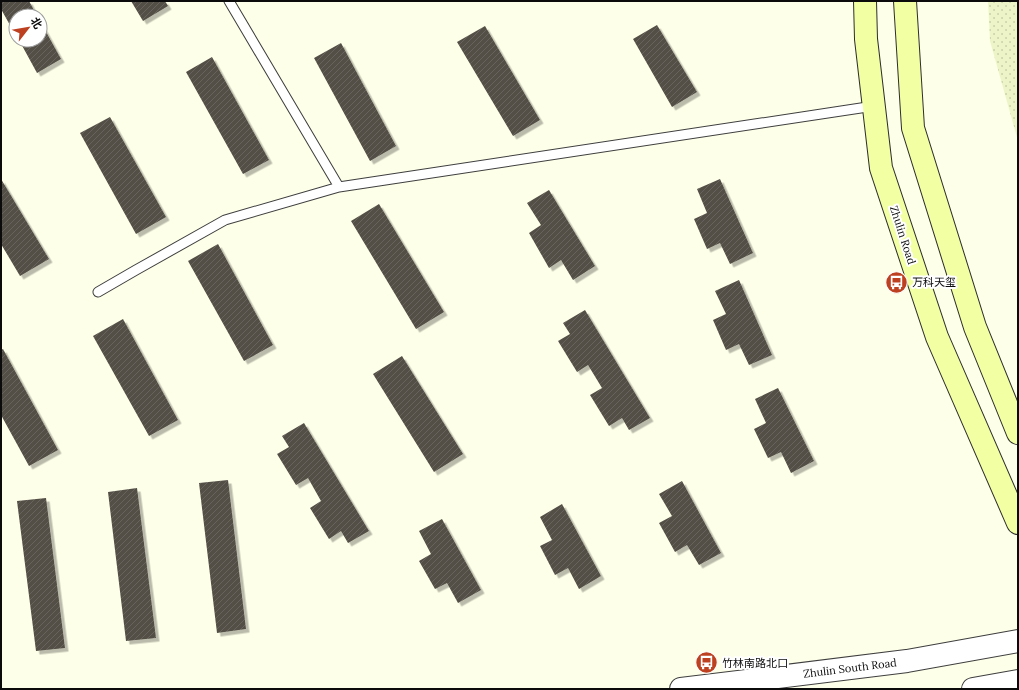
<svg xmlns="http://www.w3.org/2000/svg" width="1019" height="690" font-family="Lora,'Noto Sans SC',serif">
<defs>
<pattern id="farmland-dots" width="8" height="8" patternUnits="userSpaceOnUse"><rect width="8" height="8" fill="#edf5c8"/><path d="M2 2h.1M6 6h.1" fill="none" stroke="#cad1aa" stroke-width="1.8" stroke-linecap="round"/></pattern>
<pattern id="building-hatch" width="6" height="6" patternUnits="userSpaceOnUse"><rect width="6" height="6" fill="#534f47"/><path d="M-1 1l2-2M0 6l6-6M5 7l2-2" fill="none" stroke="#67645d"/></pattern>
<filter id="shadow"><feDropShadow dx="3.5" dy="3.5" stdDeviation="0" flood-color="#0004"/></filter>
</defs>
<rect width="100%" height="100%" fill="#feffe8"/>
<path fill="url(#farmland-dots)" d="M 988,1 L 1018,1 L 1018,141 L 990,41 Z"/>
<path fill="url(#building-hatch)" filter="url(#shadow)" d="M 1,1 L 29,1 L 37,16 L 16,16 L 16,36 L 1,9 Z
M 131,1 L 165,1 L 168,6 L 143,21 Z
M 40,21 L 61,59 L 37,73 L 19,40 L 40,40 Z
M 657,25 L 697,92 L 672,107 L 633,39 Z
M 485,26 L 540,120 L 513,136 L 457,42 Z
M 341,43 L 396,146 L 370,161 L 314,58 Z
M 212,57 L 269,160 L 243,174 L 186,72 Z
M 110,117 L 166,217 L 136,234 L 80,133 Z
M 1,179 L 49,259 L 20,276 L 1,244 Z
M 720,179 L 753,253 L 730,264 L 720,243 L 707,249 L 694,219 L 707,213 L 697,189 Z
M 549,190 L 595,266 L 573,280 L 561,260 L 549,268 L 529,233 L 541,225 L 527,203 Z
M 379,204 L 444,312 L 416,329 L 351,221 Z
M 218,244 L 273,345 L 244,361 L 188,261 Z
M 739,280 L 772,355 L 749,365 L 739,344 L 726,350 L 713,320 L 726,314 L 715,291 Z
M 585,310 L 650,418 L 629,430 L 622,418 L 609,426 L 590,395 L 602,388 L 588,365 L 577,372 L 558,341 L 570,334 L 563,323 Z
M 123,319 L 178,420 L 149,436 L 93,336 Z
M 3,349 L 58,450 L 29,466 L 1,415 L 1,350 Z
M 402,356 L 463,454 L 434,472 L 373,374 Z
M 778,388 L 814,461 L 791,473 L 781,452 L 768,458 L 754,429 L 766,423 L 755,399 Z
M 304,423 L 369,531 L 348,543 L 341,531 L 329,539 L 310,508 L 321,501 L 308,478 L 296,485 L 277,454 L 289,447 L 282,436 Z
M 228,480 L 246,629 L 217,633 L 199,483 Z
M 682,481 L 721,553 L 699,565 L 687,545 L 675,552 L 659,523 L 672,516 L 659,494 Z
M 137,488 L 156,638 L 126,641 L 108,492 Z
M 46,498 L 65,648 L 36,651 L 17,501 Z
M 562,504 L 601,576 L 579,589 L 568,568 L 555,575 L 540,546 L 552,540 L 540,517 Z
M 442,519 L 481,590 L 458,603 L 447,583 L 435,589 L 419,561 L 431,554 L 419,531 Z"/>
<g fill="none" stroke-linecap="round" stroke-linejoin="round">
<defs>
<path id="service" d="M 229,1 L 339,187
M 98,292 L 136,270 L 225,220 L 339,187 L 874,106"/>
<path id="tertiary" d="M 681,689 L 907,661 L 1018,641
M 973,689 L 1018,681"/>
<path id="secondary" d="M 865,1 L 866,39 L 881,168 L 937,337 L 1018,523
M 905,1 L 913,128 L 975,327 L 1018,433"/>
</defs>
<use href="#service" stroke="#3e3e3e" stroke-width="11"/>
<use href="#tertiary" stroke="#3e3e3e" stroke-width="24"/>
<use href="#secondary" stroke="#2d2d2d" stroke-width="24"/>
<use href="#service" stroke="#fff" stroke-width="9"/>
<use href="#tertiary" stroke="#fff" stroke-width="22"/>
<use href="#secondary" stroke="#f2ffa3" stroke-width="22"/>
</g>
<defs>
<symbol id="bus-disc" viewBox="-11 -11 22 22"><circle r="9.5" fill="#bd4020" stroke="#fff"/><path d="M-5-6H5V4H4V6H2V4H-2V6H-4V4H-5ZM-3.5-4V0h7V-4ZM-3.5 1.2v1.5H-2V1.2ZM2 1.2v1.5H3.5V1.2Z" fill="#fff"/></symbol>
</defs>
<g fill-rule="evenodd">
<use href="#bus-disc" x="884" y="270" width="25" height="25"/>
<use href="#bus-disc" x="694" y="650" width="25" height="25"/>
</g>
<g text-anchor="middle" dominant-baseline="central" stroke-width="4" stroke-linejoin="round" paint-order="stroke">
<g font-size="11" fill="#0b0b0b" stroke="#fff">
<text transform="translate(903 235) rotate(72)">Zhulin Road</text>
<text transform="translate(850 668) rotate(-7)">Zhulin South Road</text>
</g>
<g font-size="11" fill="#0b0b0b" stroke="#fff" text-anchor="start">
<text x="912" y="282">万科天玺</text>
<text x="722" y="663">竹林南路北口</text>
</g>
</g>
<rect width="1019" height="690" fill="none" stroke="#0b0b0b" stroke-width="4"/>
<g transform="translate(28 28) rotate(59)"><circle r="19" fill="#ffffff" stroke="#9d9d9d"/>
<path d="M0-3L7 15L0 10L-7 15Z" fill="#bd4020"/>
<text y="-6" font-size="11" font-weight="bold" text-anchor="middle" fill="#0b0b0b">北</text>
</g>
</svg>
